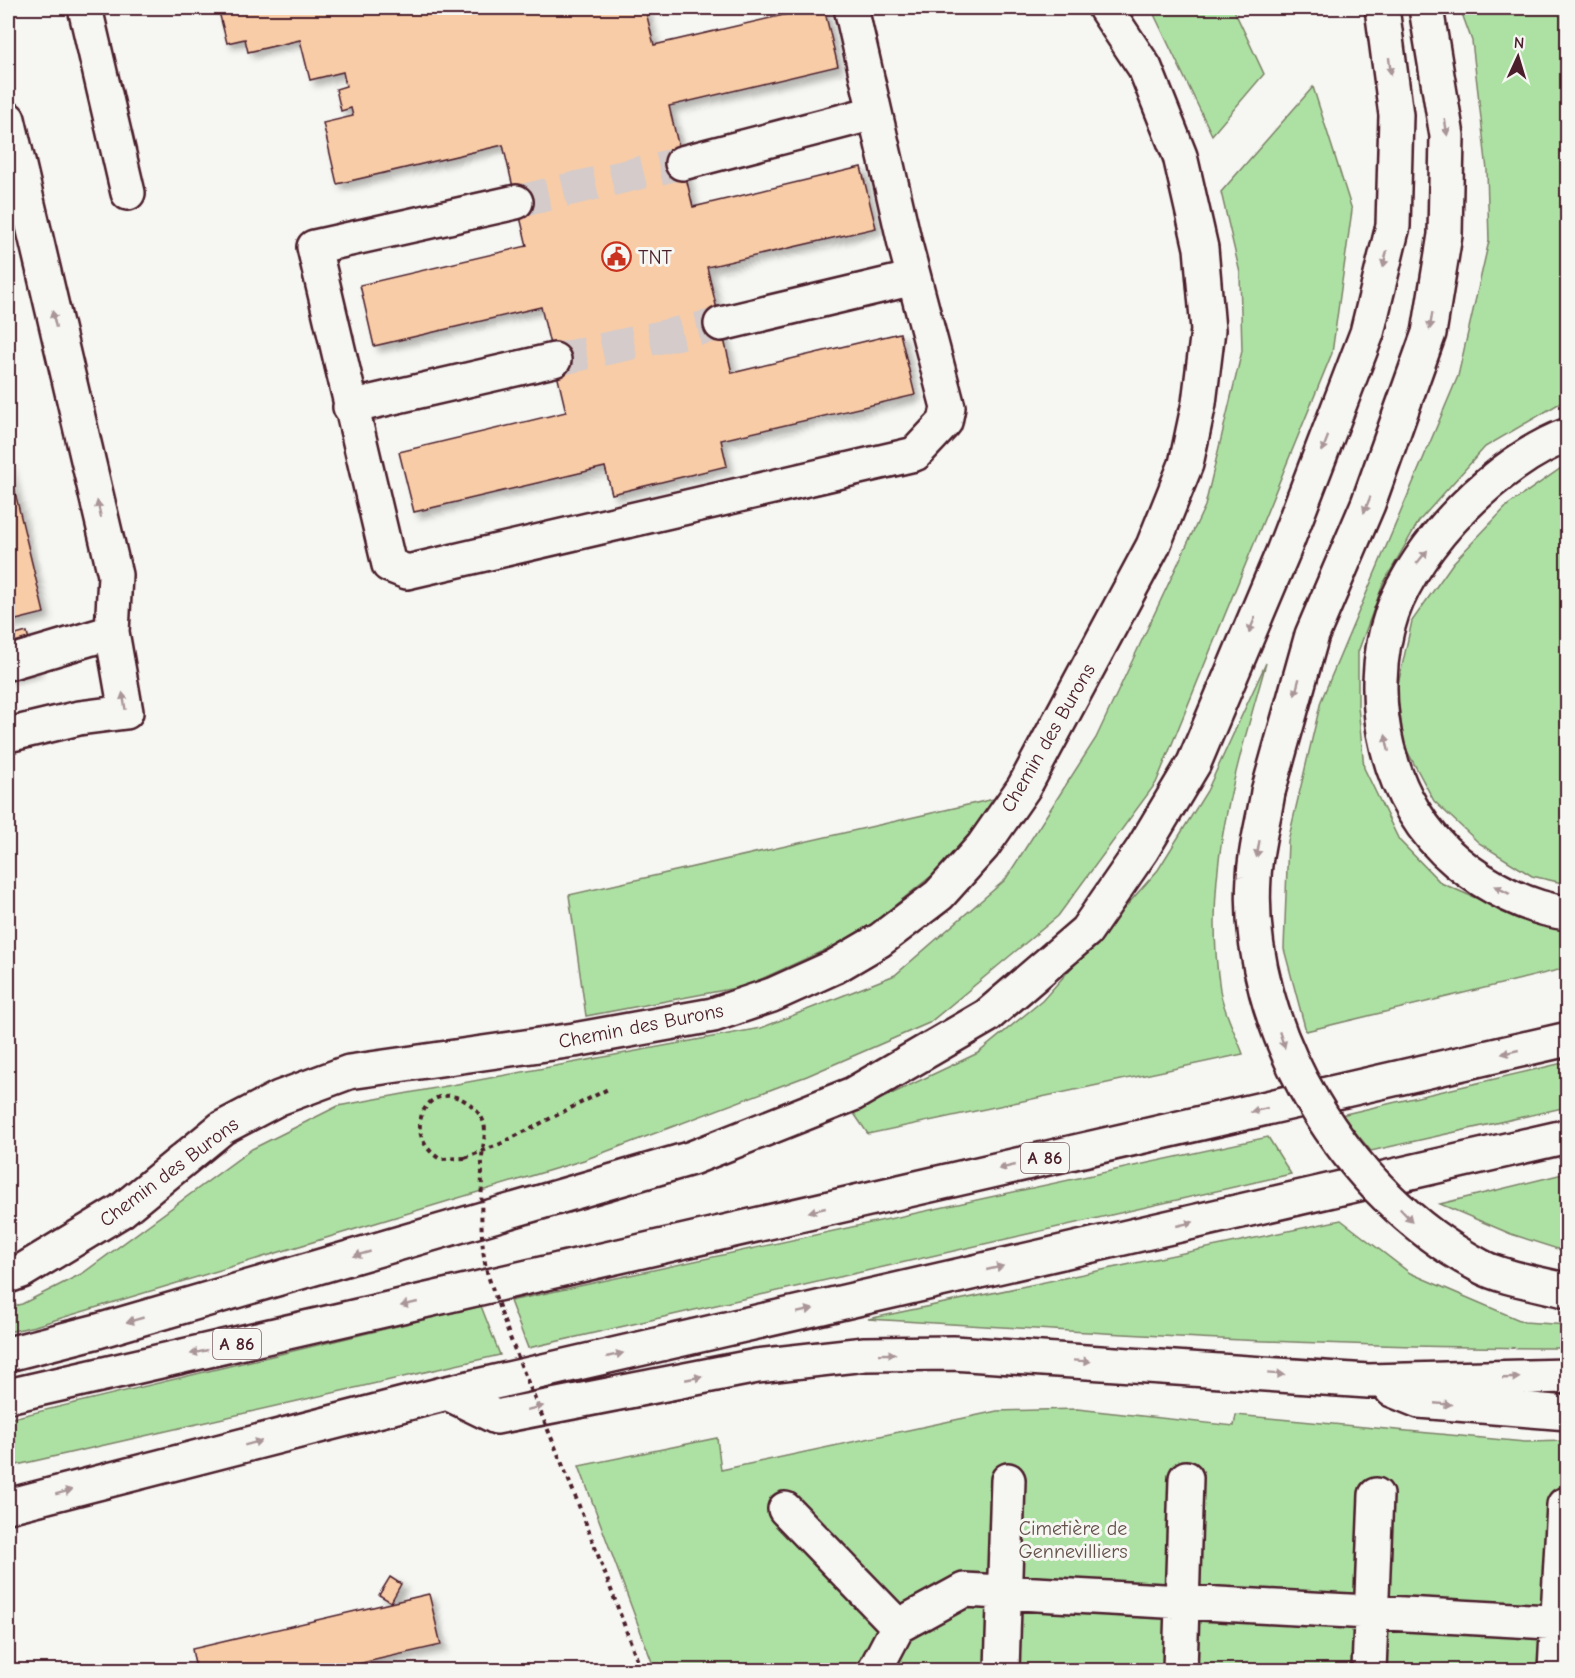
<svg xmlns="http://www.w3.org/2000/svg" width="1575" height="1678" font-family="'Comic Neue',sans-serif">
<defs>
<filter id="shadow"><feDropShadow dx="5.5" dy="5.5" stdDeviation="3" flood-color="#0004"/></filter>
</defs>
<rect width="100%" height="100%" fill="#f6f6f2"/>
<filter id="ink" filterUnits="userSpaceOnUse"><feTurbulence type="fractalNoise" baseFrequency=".0167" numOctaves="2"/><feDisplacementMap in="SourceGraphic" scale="12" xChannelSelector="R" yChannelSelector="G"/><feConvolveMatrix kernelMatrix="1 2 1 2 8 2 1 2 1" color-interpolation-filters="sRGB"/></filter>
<g filter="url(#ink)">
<path fill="#ade1a3" stroke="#7c8067" stroke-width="1.5" d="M 1151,8 L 1233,8 L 1264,74 L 1212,135 Z
M 1460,8 L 1567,8 L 1567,399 L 1485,447 L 1419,521 L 1383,584 L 1358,652 L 1358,706 L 1364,768 L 1399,840 L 1441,883 L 1515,915 L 1567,923 L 1567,968 L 1306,1031 L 1284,949 L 1288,841 L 1321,701 L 1458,376 L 1489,241 L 1487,170 L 1472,41 Z
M 1313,87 L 1352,210 L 1332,353 L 1156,783 L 1058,916 L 929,1023 L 807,1076 L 584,1160 L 35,1326 L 8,1332 L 8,1307 L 22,1304 L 83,1273 L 252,1149 L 338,1106 L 761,1028 L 895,975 L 1005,880 L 1096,738 L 1205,506 L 1242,351 L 1240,273 L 1221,192 Z
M 1567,464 L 1567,884 L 1532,876 L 1479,843 L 1434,801 L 1404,745 L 1397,689 L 1412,621 L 1453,563 L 1508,505 Z
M 1266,663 C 1235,774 1202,872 1220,990 C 1223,1011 1236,1034 1243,1054 L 868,1134 L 853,1112 L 978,1053 L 1042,1001 L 1158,870 L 1207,791 Z
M 994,799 L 950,861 L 858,935 L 746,986 L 586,1016 L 569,895 Z
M 1567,1062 L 1567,1107 L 1371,1151 L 1341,1115 Z
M 1268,1137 L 1291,1174 L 528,1348 L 510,1301 Z
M 1567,1173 L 1567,1252 L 1511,1234 L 1440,1204 Z
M 1341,1220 L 1410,1273 L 1524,1322 L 1567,1325 L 1567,1348 C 1334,1348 1100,1333 868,1319 Z
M 481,1306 L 500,1355 L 8,1467 L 8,1419 Z
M 1077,1409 L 1234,1426 L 1236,1415 L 1525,1442 L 1567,1441 L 1567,1670 L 655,1670 L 579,1466 L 717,1438 L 721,1470 L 997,1411 Z"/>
<path fill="#f8cca7" stroke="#4a1f2b" stroke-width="1.5" filter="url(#shadow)" d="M 218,8 L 645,8 L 654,45 L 814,8 L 824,8 L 838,66 L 669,106 L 693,207 L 861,167 L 876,228 L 707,267 L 732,373 L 900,333 L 915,395 L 721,440 L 727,466 L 612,494 L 605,467 L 414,512 L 399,452 L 566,412 L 541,307 L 374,346 L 360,285 L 527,246 L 503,145 L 337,184 L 323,123 L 353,116 L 351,108 L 341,111 L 336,89 L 346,86 L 343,72 L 310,80 L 300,40 L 248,52 L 245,39 L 227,43 Z
M 8,462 L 14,488 L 8,490 Z
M 14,488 L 44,613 L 8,622 L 8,490 Z
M 27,632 L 36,670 L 8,677 L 8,637 Z
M 390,1577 L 401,1584 L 391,1602 L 379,1595 Z
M 429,1594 L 441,1645 L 331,1670 L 196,1670 L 192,1649 Z"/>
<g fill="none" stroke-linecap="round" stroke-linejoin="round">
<path stroke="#d4cbca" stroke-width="33" stroke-dasharray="33 16" stroke-linecap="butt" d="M 516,202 L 682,163
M 554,360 L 721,324"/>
<defs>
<path id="minor" d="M 85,8 L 128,193
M 8,119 L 115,575 L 112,632 L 126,712 L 79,718 L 8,735
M 682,163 L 874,113
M 516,202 L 314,247 L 389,565 L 407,572 L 915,454 L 945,422 L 948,407 L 905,244 L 851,8
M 721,324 L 914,278
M 350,407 L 554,360
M 8,663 L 112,632
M 8,1276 L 22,1271 L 121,1211 L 222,1128 L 279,1098 L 349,1072 L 574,1040 L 713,1015 L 772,995 L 834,967 L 880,940 L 939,895 L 983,846 L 1024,787 L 1153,546 L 1186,464 L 1199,403 L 1208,330 L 1201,248 L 1180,156 L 1145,68 L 1105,8
M 785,1509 L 898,1626
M 875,1670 L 898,1626 L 964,1590 L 1568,1623
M 1002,1670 L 1008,1480
M 1180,1670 L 1186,1478
M 1369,1670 L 1376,1495
M 1555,1670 L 1564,1505"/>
<path id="highway" d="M 1568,435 C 1499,460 1416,544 1392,613 C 1363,697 1387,805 1457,862 C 1486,886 1529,909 1568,913
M 1268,792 L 1312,635 L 1368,504 L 1429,333 L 1445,235 L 1447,136 L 1426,8
M 8,1354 L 98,1331 L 692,1158 L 853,1094 L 987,1016 L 1086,931 L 1142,850 L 1194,763 L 1283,552 L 1367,333 L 1393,226 L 1396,115 L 1382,8
M 1392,1390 L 1419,1401 L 1568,1413
M 447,1393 L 496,1417 L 757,1366 L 865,1354 L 953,1353 L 1368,1381 L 1568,1376
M 8,1396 L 1568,1039
M 8,1506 L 447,1393 L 1568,1136"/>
</defs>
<use href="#minor" stroke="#4a1f2b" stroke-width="38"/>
<use href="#highway" stroke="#4a1f2b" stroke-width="38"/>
<path stroke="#4a1f2b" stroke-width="4" stroke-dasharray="4.5 4.5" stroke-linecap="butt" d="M 465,1158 L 500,1144 L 610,1088"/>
<use href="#minor" stroke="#f6f6f2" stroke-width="33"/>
<use href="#highway" stroke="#f6f6f2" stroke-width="33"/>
<defs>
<path id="highway-bridge" d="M 1268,792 C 1264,819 1255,849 1254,877 C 1244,1029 1347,1196 1480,1266 C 1501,1278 1543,1284 1568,1291"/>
</defs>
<use href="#highway-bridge" stroke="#4a1f2b" stroke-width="38" stroke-linecap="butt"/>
<path stroke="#4a1f2b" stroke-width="4" stroke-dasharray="4.5 4.5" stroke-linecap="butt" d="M 465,1158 L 440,1159 C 397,1132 430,1073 471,1105 C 477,1111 481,1115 484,1123 C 487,1135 481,1151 482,1164 C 482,1198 479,1234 486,1268 C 489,1281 495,1294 499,1307 C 516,1357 538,1405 558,1454 C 588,1526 614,1598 641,1670"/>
<use href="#highway-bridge" stroke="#f6f6f2" stroke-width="33"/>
</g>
<defs><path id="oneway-solid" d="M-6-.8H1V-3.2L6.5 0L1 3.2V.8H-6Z" transform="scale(1.5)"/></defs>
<g fill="#a99598">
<use href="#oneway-solid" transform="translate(1390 66) rotate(83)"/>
<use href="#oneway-solid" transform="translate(1446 127) rotate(81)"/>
<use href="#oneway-solid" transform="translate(1385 259) rotate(103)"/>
<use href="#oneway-solid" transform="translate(54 319) rotate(-103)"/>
<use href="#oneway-solid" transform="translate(1431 321) rotate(99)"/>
<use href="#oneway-solid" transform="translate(1325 444) rotate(111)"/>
<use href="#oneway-solid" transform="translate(1367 505) rotate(112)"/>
<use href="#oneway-solid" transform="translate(99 509) rotate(-103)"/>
<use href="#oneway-solid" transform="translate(1422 557) rotate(-51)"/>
<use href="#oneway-solid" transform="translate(1252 625) rotate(113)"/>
<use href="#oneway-solid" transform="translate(1297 687) rotate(105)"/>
<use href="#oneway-solid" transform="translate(124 701) rotate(-100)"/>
<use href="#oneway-solid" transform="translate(1387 743) rotate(-102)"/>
<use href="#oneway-solid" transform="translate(1258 849) rotate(100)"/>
<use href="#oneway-solid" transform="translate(1502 890) rotate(-153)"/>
<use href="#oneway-solid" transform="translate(1282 1040) rotate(72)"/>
<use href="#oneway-solid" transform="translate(1510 1052) rotate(167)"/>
<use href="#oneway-solid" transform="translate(1259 1110) rotate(167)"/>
<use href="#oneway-solid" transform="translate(1007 1167) rotate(167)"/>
<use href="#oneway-solid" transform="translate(817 1210) rotate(167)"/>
<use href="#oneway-solid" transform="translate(1406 1215) rotate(46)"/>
<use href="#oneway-solid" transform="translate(1185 1224) rotate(-13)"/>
<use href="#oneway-solid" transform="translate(362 1254) rotate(164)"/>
<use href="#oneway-solid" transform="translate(995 1268) rotate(-13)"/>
<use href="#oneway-solid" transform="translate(409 1304) rotate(167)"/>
<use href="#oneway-solid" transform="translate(805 1311) rotate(-13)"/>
<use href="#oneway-solid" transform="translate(135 1320) rotate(164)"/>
<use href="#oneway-solid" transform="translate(199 1352) rotate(167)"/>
<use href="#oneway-solid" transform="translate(887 1354) rotate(-1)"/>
<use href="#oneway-solid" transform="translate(615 1355) rotate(-13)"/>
<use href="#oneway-solid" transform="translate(1082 1361) rotate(4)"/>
<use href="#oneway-solid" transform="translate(1276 1374) rotate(4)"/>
<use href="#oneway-solid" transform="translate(694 1378) rotate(-11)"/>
<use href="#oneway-solid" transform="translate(1511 1378) rotate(-2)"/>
<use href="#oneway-solid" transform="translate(1443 1404) rotate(5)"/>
<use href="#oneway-solid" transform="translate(535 1408) rotate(-13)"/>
<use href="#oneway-solid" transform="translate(253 1443) rotate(-15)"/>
<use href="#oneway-solid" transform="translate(64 1492) rotate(-15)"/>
</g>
</g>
<defs>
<symbol id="civic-ring" viewBox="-11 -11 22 22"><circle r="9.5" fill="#f6f6f2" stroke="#c8321e" stroke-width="1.5"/><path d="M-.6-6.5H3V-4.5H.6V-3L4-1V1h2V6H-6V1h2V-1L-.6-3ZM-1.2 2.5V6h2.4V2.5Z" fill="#c8321e"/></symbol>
</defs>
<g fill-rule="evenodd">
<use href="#civic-ring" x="600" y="240" width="33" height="33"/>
</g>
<g text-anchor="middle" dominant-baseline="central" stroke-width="6" stroke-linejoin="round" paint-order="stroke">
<g fill="#f6f6f2" stroke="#7e6067" stroke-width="1.5">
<rect x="1021" y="1143" width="48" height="30" rx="4.5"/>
<rect x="213" y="1329" width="48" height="30" rx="4.5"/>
</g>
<g font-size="18" font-weight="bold" fill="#4a1f2b">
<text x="1045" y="1158">A 86</text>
<text x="237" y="1344">A 86</text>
</g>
<g font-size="20" fill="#4a1f2b" stroke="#f6f6f2" text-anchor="start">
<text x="638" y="257">TNT</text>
</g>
<g font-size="20" fill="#4a1f2b" stroke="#f6f6f2">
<text transform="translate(1048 738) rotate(-60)">Chemin des Burons</text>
<text transform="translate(641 1026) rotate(-11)">Chemin des Burons</text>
<text transform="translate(169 1172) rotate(-37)">Chemin des Burons</text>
</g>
<g font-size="20" fill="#635049" stroke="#f6f6f2">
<text x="1073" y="1528">Cimetière de<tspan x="1073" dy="23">Gennevilliers</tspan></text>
</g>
</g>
<rect width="1575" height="1678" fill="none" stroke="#f6f6f2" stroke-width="30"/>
<rect x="15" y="15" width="1545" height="1648" fill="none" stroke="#4a1f2b" stroke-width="2" filter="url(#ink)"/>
<g transform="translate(1518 57) rotate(4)" stroke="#f6f6f2" stroke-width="4.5" paint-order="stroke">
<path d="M0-4.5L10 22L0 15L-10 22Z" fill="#4a1f2b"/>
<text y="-9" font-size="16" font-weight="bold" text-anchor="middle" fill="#4a1f2b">N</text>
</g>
</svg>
